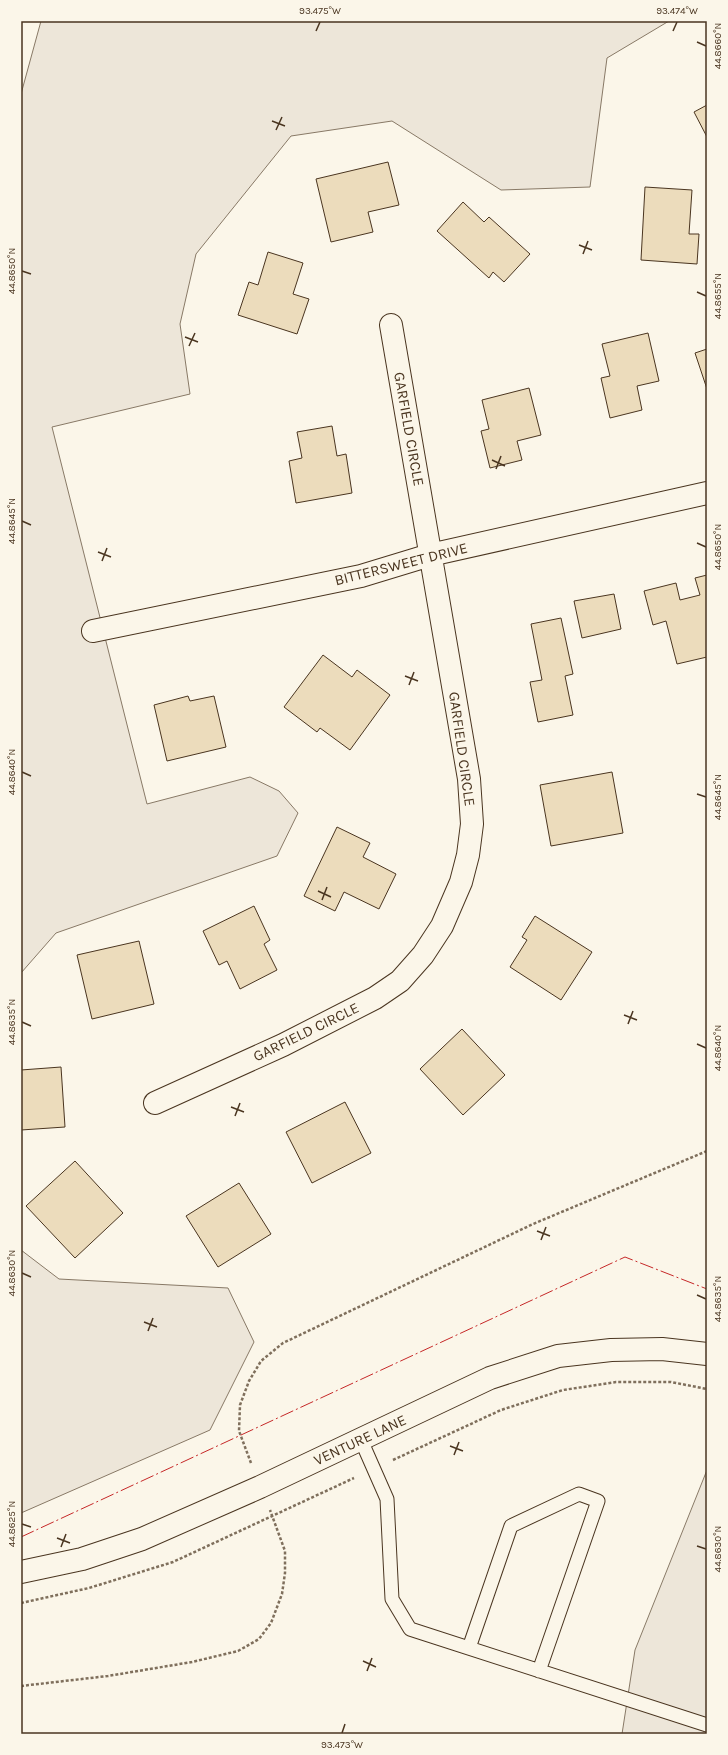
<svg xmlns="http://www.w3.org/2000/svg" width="728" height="1755" font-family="Karla,sans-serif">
<rect width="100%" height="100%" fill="#fbf6e9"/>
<path fill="#ede6d9" stroke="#887966" d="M 41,21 L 669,21 L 607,58 L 590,187 L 501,190 L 392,121 L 291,136 L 196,254 L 180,324 L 190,394 L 52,427 L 147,804 L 250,777 L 279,791 L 298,813 L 277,856 L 56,933 L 21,973 L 21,94 Z
M 21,1250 L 59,1279 L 228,1288 L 254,1342 L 210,1430 L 21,1513 Z
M 707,1470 L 707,1734 L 622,1734 L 635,1650 Z"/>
<path fill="#ecdcbc" stroke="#4a3520" d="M 707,105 L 707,137 L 694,112 Z
M 388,162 L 399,205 L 368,212 L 373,232 L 331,242 L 316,179 Z
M 645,187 L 692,190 L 689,234 L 699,234 L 697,264 L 641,260 Z
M 463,202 L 484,222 L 489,217 L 530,254 L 504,282 L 493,272 L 489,278 L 437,231 Z
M 268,252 L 303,263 L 293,294 L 309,299 L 297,334 L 238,315 L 249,282 L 258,285 Z
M 648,333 L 659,381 L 637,386 L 642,410 L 610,418 L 601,378 L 610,376 L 602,344 Z
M 707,349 L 707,389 L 695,353 Z
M 529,388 L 541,435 L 517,441 L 522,460 L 490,468 L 481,431 L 489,429 L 482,400 Z
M 332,426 L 337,456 L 346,454 L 352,493 L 296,503 L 289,461 L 302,458 L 297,432 Z
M 707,575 L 707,657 L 677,664 L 666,621 L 653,625 L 644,591 L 676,583 L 680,600 L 700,595 L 695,578 Z
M 614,594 L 621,629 L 582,638 L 574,601 Z
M 561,618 L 573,674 L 565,676 L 573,715 L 538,722 L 530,682 L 542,680 L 531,624 Z
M 323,655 L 352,677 L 357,670 L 390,695 L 350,750 L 320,728 L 317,732 L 284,707 Z
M 188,696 L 190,701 L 214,696 L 226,747 L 167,761 L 154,705 Z
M 612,772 L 623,833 L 551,846 L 540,785 Z
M 337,827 L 370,843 L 363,857 L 396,874 L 379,909 L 344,892 L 335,911 L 304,896 Z
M 254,906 L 270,940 L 264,944 L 277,970 L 240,989 L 227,961 L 219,965 L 203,931 Z
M 535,916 L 592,952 L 561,1000 L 510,967 L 527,940 L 522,937 Z
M 139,941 L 154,1004 L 92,1019 L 77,955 Z
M 462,1029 L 505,1075 L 463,1115 L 420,1069 Z
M 61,1067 L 65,1127 L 21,1130 L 21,1070 Z
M 345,1102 L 371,1153 L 312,1183 L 286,1132 Z
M 75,1161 L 123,1213 L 75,1258 L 26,1206 Z
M 239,1183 L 271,1234 L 218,1267 L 186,1216 Z"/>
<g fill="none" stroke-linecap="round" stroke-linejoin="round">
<defs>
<path id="lane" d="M 361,1440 L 387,1499 L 392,1599 L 410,1629 L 707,1725
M 469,1648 L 511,1526 L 579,1494 L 598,1501 L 539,1671"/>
<path id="street" d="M 93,631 L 361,576 L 430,555 L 707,493
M 155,1103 L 283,1045 L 375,998 L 400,981 L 423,955 L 442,926 L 461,882 L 468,855 L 472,824 L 469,779 L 391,325"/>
<path id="secondary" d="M 21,1572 L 82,1559 L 142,1539 L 260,1487 L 490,1378 L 558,1356 L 611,1350 L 662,1349 L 707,1354"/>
</defs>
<use href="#lane" stroke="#4a3520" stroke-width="15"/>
<use href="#street" stroke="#4a3520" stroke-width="24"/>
<use href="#secondary" stroke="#4a3520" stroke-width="24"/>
<path stroke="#7f6f5c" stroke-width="2.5" stroke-dasharray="3 2" stroke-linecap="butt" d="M 393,1460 L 501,1410 L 563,1390 L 616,1382 L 671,1382 L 707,1389
M 251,1463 L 239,1431 L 240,1405 L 249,1381 L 261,1361 L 283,1343 L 533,1224 L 707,1151
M 21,1603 L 89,1588 L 173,1562 L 354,1478
M 21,1686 L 108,1676 L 192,1662 L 238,1651 L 259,1639 L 271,1623 L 282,1594 L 285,1573 L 285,1551 L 270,1510"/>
<use href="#lane" stroke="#fbf6e9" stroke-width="13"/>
<use href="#street" stroke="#fbf6e9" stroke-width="22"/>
<use href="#secondary" stroke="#fbf6e9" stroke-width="22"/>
<path stroke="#c62828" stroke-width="1" stroke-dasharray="14 3 2 3" stroke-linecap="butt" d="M 21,1537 L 625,1257 L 707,1289"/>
</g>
<path fill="none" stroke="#4a3520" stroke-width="1.5" d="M 316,31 L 320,22M 673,31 L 677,22M 697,42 L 706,46M 272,121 L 285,126M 276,130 L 282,117M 579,245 L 592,250M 583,254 L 588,241M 22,271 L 31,274M 697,292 L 706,296M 185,337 L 198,342M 189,346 L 195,333M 492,460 L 505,466M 496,469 L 501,456M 22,521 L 31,525M 697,543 L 706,547M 98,552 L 111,557M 102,561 L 107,548M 405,676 L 418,681M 409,685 L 414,672M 22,772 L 31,776M 697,794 L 706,797M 318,891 L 331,897M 322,900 L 327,887M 624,1015 L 637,1020M 22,1022 L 31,1026M 628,1024 L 633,1011M 697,1044 L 706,1048M 231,1107 L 244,1112M 235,1116 L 240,1103M 537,1231 L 550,1236M 541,1240 L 546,1227M 22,1273 L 31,1277M 697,1295 L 706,1299M 144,1322 L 157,1327M 148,1331 L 153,1318M 450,1446 L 463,1451M 454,1455 L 459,1442M 22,1524 L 31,1527M 57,1538 L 70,1543M 697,1546 L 706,1549M 61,1547 L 66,1534M 363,1661 L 376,1667M 367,1671 L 372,1658M 342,1733 L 345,1724"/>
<g text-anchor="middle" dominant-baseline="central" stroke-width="3" stroke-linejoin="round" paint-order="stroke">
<g font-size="15" fill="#4a3520" stroke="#fbf6e9">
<text transform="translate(409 429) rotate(80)">GARFIELD CIRCLE</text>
<text transform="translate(401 564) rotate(-14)">BITTERSWEET DRIVE</text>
<text transform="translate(462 749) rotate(82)">GARFIELD CIRCLE</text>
<text transform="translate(306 1032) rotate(-26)">GARFIELD CIRCLE</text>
<text transform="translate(360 1440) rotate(-25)">VENTURE LANE</text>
</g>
</g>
<rect width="728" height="1755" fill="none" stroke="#fbf6e9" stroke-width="44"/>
<rect x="22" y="22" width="684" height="1711" fill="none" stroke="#4a3520" stroke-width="1.5"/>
<g font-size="10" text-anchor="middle" fill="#4a3520">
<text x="320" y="14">93.475°W</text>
<text x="677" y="14">93.474°W</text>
<text transform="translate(717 46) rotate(-90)" y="4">44.8660°N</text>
<text transform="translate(11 271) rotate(-90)" y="4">44.8650°N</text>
<text transform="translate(717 296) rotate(-90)" y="4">44.8655°N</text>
<text transform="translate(11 521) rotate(-90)" y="4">44.8645°N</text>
<text transform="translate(717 547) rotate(-90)" y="4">44.8650°N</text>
<text transform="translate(11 772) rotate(-90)" y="4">44.8640°N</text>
<text transform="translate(717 797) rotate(-90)" y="4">44.8645°N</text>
<text transform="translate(11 1022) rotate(-90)" y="4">44.8635°N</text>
<text transform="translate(717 1048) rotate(-90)" y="4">44.8640°N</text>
<text transform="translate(11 1273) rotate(-90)" y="4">44.8630°N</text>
<text transform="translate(717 1299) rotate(-90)" y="4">44.8635°N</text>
<text transform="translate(11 1524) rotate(-90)" y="4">44.8625°N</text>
<text transform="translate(717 1549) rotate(-90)" y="4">44.8630°N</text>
<text x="342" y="1748">93.473°W</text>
</g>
</svg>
